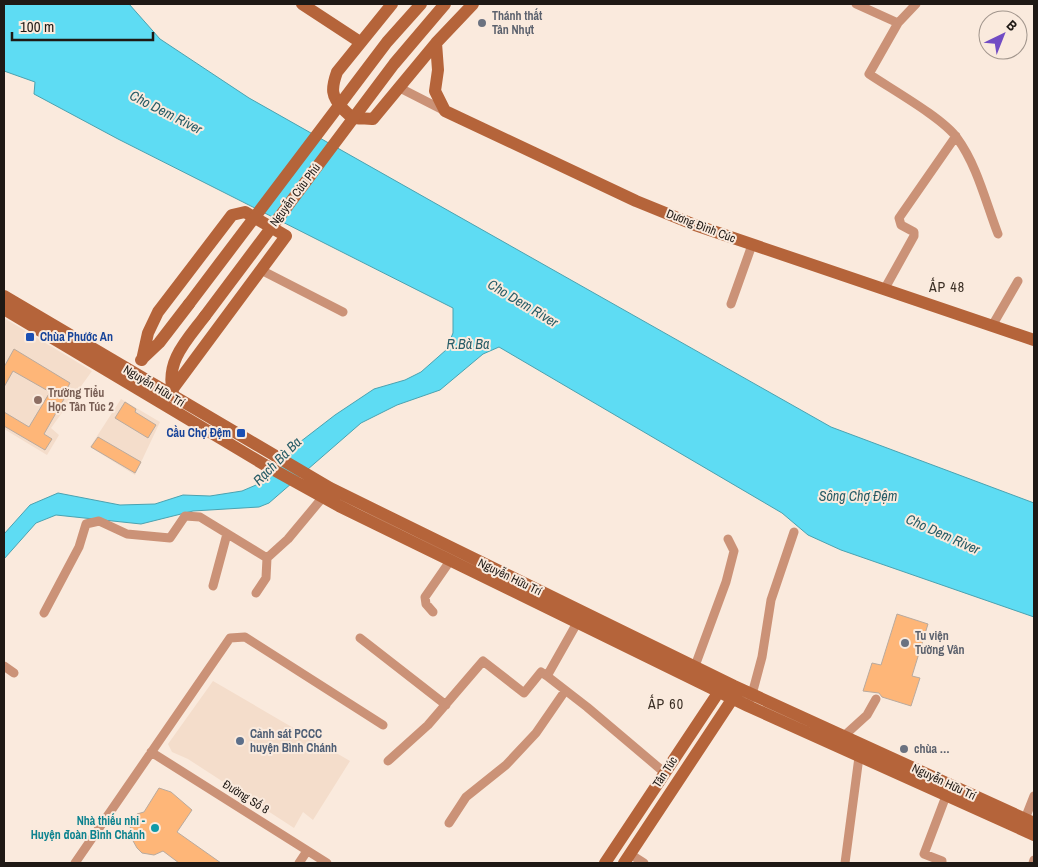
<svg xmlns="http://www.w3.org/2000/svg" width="1038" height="867" font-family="'Archivo Narrow',sans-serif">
<rect width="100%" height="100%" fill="#faeadd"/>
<path fill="#f4ddcb" d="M 4,318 L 92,371 L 51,428 L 59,435 L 47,455 L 4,429 Z
M 121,399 L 160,422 L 135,475 L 90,447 Z
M 213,681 L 350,761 L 313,820 L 303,812 L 294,828 L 188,759 L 172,752 L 168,744 Z"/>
<path fill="#5edcf3" stroke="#4ba2b0" d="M 4,4 L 129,4 L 160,39 L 249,98 L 831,427 L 1034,503 L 1034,617 L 841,550 L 808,535 L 782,513 L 499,347 L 483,354 L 440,390 L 397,405 L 361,423 L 269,503 L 259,507 L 193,511 L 141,524 L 56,515 L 36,523 L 4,559 L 4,534 L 30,505 L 58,493 L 120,505 L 155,504 L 183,495 L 210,496 L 242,491 L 256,485 L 269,476 L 300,442 L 335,415 L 374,389 L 405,380 L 421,372 L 446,350 L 453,333 L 453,308 L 118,139 L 34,94 L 35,82 L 4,71 Z"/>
<path fill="#feb678" stroke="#b9aa9e" d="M 14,349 L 70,383 L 62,398 L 64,399 L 44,434 L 52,439 L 45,450 L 4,426 L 4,412 L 29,427 L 50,392 L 13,371 L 4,387 L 4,367 Z
M 125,402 L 136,409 L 135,412 L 156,425 L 148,438 L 115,418 Z
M 98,437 L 141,462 L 135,473 L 91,447 Z
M 897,614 L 928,624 L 912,676 L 920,678 L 911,706 L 882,697 L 879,693 L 863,691 L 872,663 L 881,665 Z
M 159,788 L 171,792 L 192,810 L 177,832 L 221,863 L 179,863 L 163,851 L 154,855 L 142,853 L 137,848 L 132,839 L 130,825 L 137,814 L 144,812 Z"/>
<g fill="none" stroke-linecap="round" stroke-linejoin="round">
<path stroke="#cb9277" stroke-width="9" d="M 856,4 L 898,23
M 916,4 L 898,23 L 869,74 C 891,89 943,118 957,138 C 977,165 986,203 998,234
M 398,87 L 445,111
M 261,270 L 343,312
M 884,290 L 914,236 L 914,232 L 901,225 L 899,218 L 956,136
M 731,304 L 752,245
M 992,326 L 1018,281
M 213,586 L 227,534
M 256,593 L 266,578 L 267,558 L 288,539 L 323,497
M 433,612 L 426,604 L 425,597 L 450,561
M 44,613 L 79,547 L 86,524 L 99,521 L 127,534 L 170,538 L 185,516 L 200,517 L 267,558
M 577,623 L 547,676 L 587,707 L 665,773
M 360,638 L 446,705
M 4,666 L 14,673
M 695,666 L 726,582 L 734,551 L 728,539
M 751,698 L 762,657 L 771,600 L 794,532
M 845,735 L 867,715 L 876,699
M 151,752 L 327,863
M 388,761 L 428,725 L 483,661 L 524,693 L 541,672 L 547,676
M 449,823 L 466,797 L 506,765 L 536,733 L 565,691
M 1023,824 L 1034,796
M 630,854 L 644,863
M 75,863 L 230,638 L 245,637 L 383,725
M 299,863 L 307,851
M 845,863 L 859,757
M 942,863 L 942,861 L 924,854 L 946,796
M 1033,863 L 1034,860"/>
<path stroke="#b5643a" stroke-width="12" d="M 302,4 L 360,42
M 392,4 L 337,72 C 331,89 331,96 343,109 C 347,113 350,117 356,118 C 361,119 368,118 373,119 L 436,43 L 473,4
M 436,43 L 438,70 L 435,91 L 445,111 L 636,201 L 695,225 L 1034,340
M 4,296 L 330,488 L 734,686 L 1034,823
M 4,309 L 265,465 L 339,506 L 748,706 L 1034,835
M 141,360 L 159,343 L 189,304
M 142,360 L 148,333 L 158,312 L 232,215 L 245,212 L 286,236 L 172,390
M 173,393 C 165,361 187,340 205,316
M 605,863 L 720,690
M 624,863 L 733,698"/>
<path stroke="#b5643a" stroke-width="12" d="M 189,304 L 387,42 L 421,4
M 205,316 L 394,64 L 445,4"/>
</g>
<g fill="#6b7280" stroke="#faeadd" stroke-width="2">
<circle cx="482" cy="23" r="5"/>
<circle cx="905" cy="643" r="5"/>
<circle cx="904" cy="749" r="5"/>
</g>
<g fill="#1a4fb4" stroke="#faeadd" stroke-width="2">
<rect x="25" y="332" width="10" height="10" rx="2.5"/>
<rect x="236" y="428" width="10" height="10" rx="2.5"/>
</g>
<circle fill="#8d6e63" stroke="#faeadd" stroke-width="2" cx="38" cy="400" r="5"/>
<circle fill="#5c6f8a" stroke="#faeadd" stroke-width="2" cx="240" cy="741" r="5"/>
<circle fill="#0f9aa8" stroke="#faeadd" stroke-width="2" cx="155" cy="828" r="5"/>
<g text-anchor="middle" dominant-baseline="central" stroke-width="4" stroke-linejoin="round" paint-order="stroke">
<g font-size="12" font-weight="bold" fill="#5b616d" stroke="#faeadd" text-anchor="start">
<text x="492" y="16">Thánh thất<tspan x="492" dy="14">Tân Nhựt</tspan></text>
<text x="915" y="636">Tu viện<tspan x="915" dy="14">Tường Vân</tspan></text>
<text x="914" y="749">chùa …</text>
</g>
<g font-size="12" fill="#1f1915" stroke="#faeadd">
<text transform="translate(295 195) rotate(-53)">Nguyễn Cửu Phú</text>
<text transform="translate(701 226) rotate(21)">Dương Đình Cúc</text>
<text transform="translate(154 386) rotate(31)">Nguyễn Hữu Trí</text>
<text transform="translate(510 577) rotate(26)">Nguyễn Hữu Trí</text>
<text transform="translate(665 772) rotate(-57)">Tân Túc</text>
<text transform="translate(944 782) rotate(25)">Nguyễn Hữu Trí</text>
<text transform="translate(246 797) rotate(32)">Đường Số 8</text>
</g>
<g font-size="12" font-weight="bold" fill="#164399" stroke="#faeadd" text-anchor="start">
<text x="40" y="337">Chùa Phước An</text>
<text x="231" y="433" text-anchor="end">Cầu Chợ Đệm</text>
</g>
<g font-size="12" font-weight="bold" fill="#785e54" stroke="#faeadd" text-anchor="start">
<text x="48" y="393">Trường Tiểu<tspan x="48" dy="14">Học Tân Túc 2</tspan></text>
</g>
<g font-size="12" font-weight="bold" fill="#4e5e75" stroke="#faeadd" text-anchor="start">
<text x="250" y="734">Cảnh sát PCCC<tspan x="250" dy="14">huyện Bình Chánh</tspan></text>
</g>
<g font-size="12" font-weight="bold" fill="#0d838f" stroke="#faeadd" text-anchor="end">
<text x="145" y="821">Nhà thiếu nhi -<tspan x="145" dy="14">Huyện đoàn Bình Chánh</tspan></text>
</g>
<g font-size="14" font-style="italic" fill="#275c66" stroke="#faeadd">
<text transform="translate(166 112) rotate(27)">Cho Dem River</text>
<text transform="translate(523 303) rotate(31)">Cho Dem River</text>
<text x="468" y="344">R.Bà Ba</text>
<text transform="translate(277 461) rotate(-45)">Rạch Bà Ba</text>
<text x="858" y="496">Sông Chợ Đệm</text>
<text transform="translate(943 534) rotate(24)">Cho Dem River</text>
</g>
<g font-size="14" letter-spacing="1" fill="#3b2f25" stroke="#faeadd">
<text x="947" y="287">ẤP 48</text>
<text x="666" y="704">ẤP 60</text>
</g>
</g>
<rect width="1038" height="867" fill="none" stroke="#1f1915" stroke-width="10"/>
<g transform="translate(1003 35) rotate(43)"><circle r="24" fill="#faeadd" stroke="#a2968d"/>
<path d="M0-4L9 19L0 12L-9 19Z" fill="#714cc4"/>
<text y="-8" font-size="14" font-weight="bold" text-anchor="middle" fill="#1f1915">B</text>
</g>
<path d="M12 32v8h141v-8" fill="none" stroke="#1f1915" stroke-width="2.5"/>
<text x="20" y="32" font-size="15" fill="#1f1915" stroke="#faeadd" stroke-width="4" paint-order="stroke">100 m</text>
</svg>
